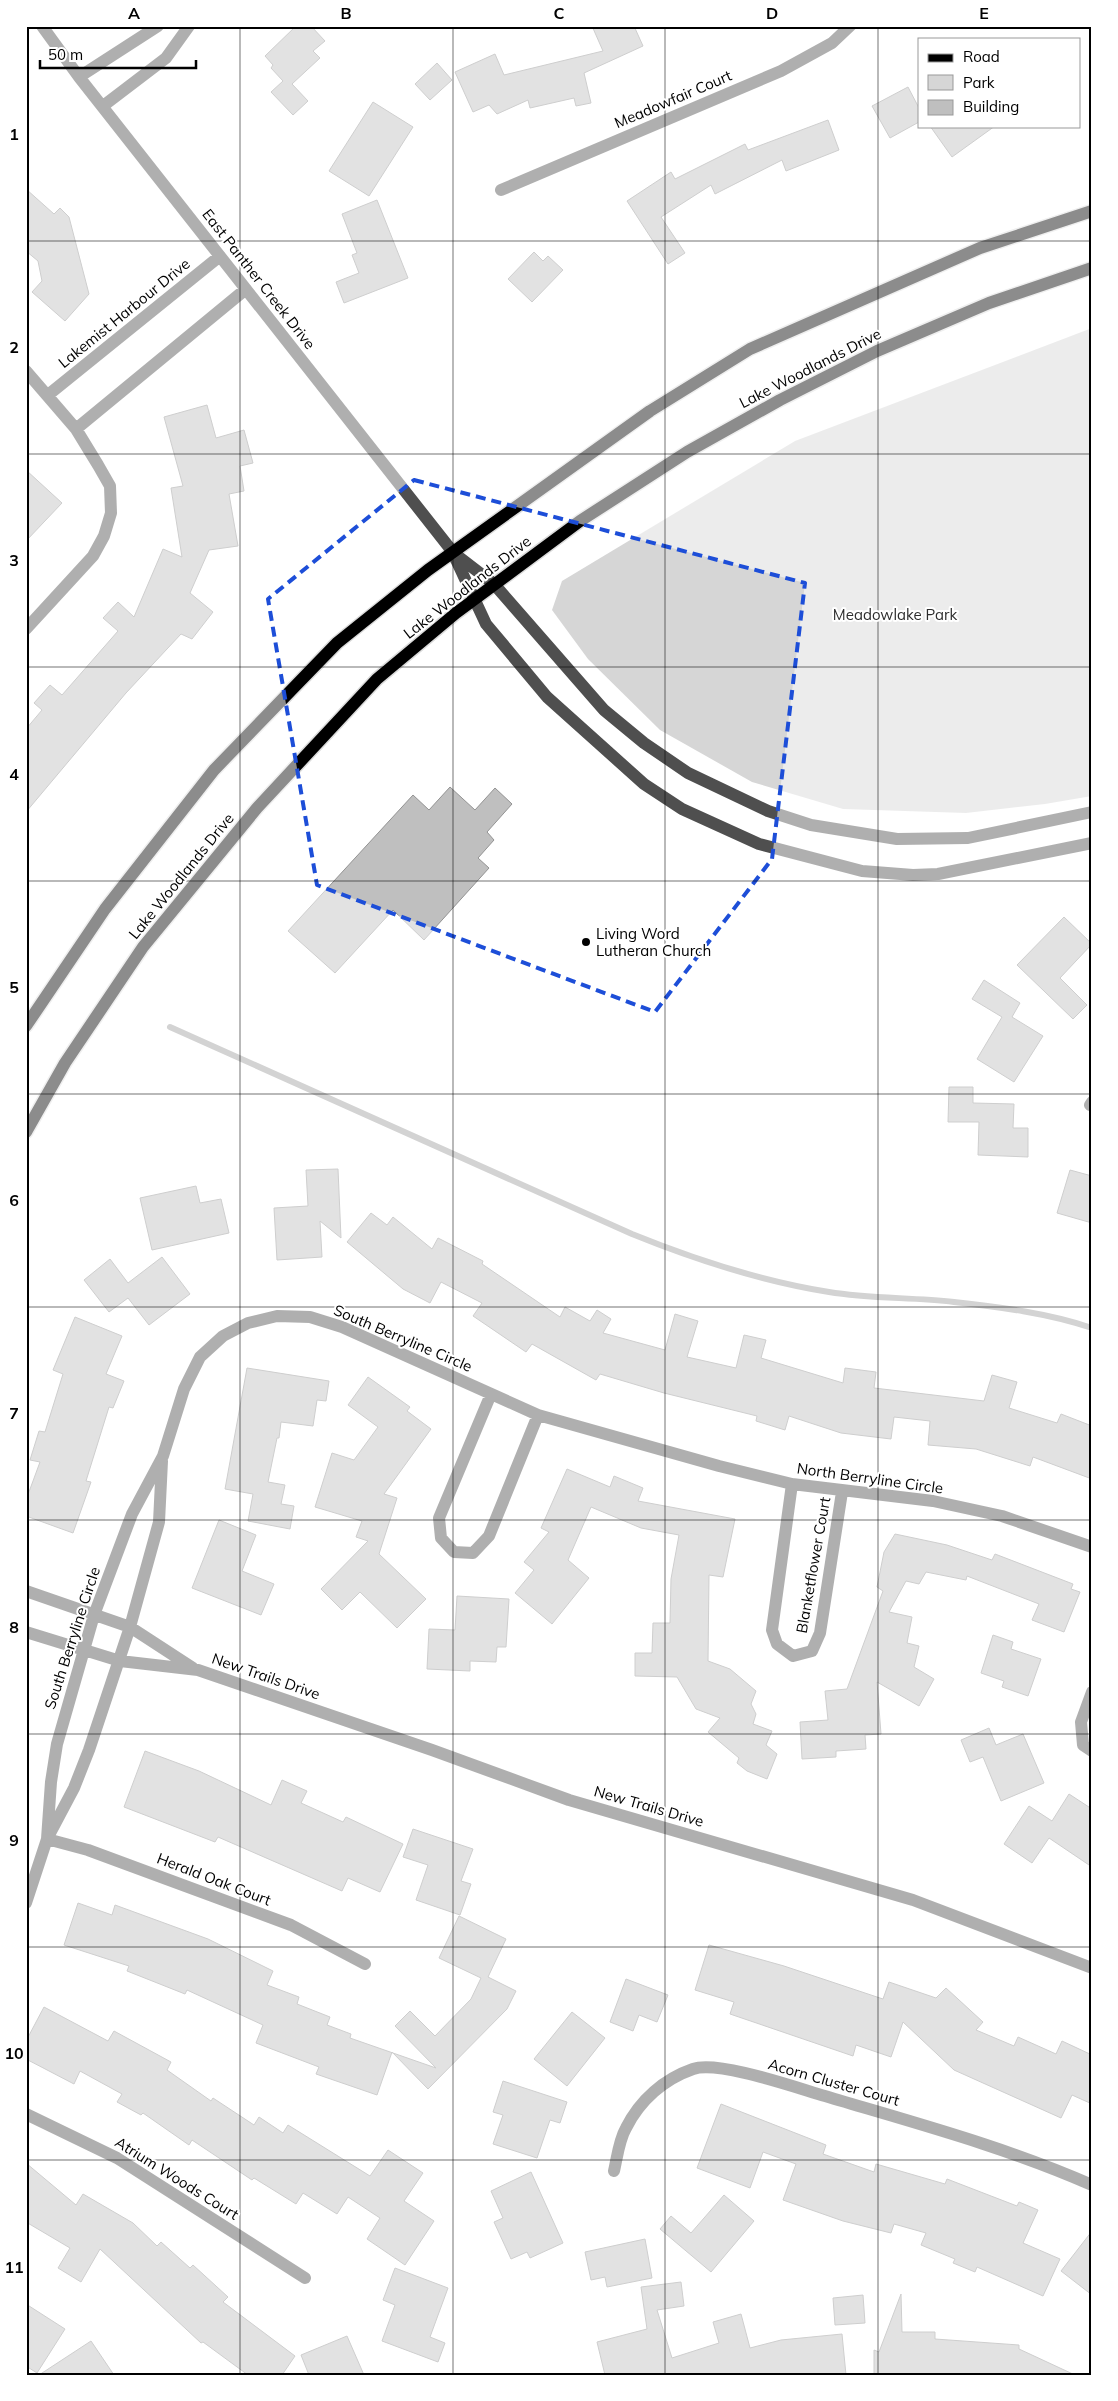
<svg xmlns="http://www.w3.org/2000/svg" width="1118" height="2401" font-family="Mulish,sans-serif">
<rect width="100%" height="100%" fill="#fff"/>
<path fill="#d6d6d6" d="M 1092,328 L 1092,796 L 1045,804 L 966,813 L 843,809 L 752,782 L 660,730 L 588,659 L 552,610 L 562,581 L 795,441 Z"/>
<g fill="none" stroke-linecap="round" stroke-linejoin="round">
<path stroke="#9d9d9d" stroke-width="6" d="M 170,1027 L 632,1234 C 696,1260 760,1281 829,1292 C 870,1299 912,1297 954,1302 C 999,1307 1048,1313 1092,1328"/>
</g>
<path fill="#bfbfbf" stroke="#939393" d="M 296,26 L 311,26 L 325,41 L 313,51 L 320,58 L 292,84 L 308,101 L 293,115 L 271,92 L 283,81 L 271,68 L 273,65 L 265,56 Z
M 592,26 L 634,26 L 643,46 L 584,73 L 591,103 L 576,106 L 574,98 L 530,108 L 528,100 L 497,114 L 489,105 L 473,112 L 455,72 L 495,54 L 504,75 L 603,51 Z
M 437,63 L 452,80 L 430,100 L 415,84 Z
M 908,87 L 919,108 L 919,122 L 890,138 L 872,106 Z
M 373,102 L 413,127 L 369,196 L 329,171 Z
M 828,120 L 839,150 L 786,171 L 782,160 L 715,194 L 711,185 L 661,217 L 685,253 L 668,264 L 627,201 L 671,172 L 675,179 L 745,144 L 748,150 Z
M 930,126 L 995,126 L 952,157 Z
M 26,189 L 54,214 L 60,208 L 69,217 L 89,294 L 65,321 L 32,292 L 42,281 L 38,261 L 26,251 Z
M 377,200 L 408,278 L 344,303 L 336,282 L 359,273 L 352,255 L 357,253 L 342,214 Z
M 534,252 L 543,261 L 548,256 L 563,270 L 532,302 L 508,279 Z
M 207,405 L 216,438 L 244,430 L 253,463 L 240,466 L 244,491 L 229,494 L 238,546 L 209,550 L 190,593 L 213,612 L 192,639 L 181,634 L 126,693 L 26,812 L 26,729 L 42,710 L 34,703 L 50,685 L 62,695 L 118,631 L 103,618 L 118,602 L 134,617 L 163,549 L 182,557 L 171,488 L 183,486 L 164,417 Z
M 26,470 L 62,503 L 26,541 Z
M 450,787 L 475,810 L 495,788 L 512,804 L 487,832 L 494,840 L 478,858 L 489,868 L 424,940 L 393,910 L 335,973 L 288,931 L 413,795 L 429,810 Z
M 1064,917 L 1092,944 L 1060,978 L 1087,1005 L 1073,1019 L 1017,965 Z
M 984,980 L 1020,1003 L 1012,1017 L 1043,1036 L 1014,1082 L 977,1059 L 1002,1017 L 972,999 Z
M 949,1087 L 973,1087 L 973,1103 L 1014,1104 L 1013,1128 L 1028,1128 L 1028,1157 L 978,1155 L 979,1122 L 948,1122 Z
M 338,1169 L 341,1238 L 320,1221 L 322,1257 L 277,1260 L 274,1208 L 308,1206 L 306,1170 Z
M 1070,1170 L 1092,1176 L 1092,1223 L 1057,1213 Z
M 196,1186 L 200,1203 L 221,1199 L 229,1233 L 152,1250 L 140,1198 Z
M 371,1213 L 387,1225 L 393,1217 L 432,1249 L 438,1238 L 483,1261 L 482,1264 L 560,1317 L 565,1307 L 590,1321 L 597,1310 L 611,1319 L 603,1333 L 665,1350 L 675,1314 L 698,1321 L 687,1357 L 736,1368 L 744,1335 L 766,1340 L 761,1358 L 843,1383 L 845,1368 L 876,1372 L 874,1388 L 984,1401 L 992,1375 L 1017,1382 L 1009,1408 L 1057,1423 L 1061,1414 L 1092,1426 L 1092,1479 L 1033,1457 L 1030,1466 L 976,1449 L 928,1445 L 930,1421 L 894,1417 L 891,1439 L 841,1433 L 789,1416 L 785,1430 L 756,1421 L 757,1416 L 664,1393 L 600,1374 L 596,1380 L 532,1344 L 526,1352 L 473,1316 L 482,1303 L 441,1282 L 430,1303 L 403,1289 L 347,1242 Z
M 162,1257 L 190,1294 L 149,1325 L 128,1298 L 109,1312 L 84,1280 L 110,1259 L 128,1283 Z
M 75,1317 L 122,1336 L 106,1374 L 124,1381 L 113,1408 L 109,1407 L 86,1481 L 91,1482 L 73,1533 L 26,1516 L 26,1500 L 40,1462 L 30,1460 L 39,1431 L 45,1432 L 63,1374 L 53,1370 Z
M 247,1368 L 329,1381 L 326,1401 L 317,1400 L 313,1426 L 281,1422 L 279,1438 L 277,1438 L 268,1482 L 285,1485 L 281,1504 L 294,1506 L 290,1529 L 248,1521 L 253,1494 L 225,1489 Z
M 368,1377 L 410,1407 L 407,1411 L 431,1429 L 384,1494 L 397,1498 L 379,1554 L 426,1599 L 397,1628 L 360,1592 L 342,1610 L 321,1589 L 368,1541 L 356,1537 L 362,1521 L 315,1507 L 332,1453 L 354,1460 L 378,1427 L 348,1405 Z
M 567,1469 L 610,1487 L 614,1476 L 643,1488 L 638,1501 L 735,1519 L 723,1577 L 709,1575 L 708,1661 L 730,1669 L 756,1691 L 751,1704 L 756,1714 L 753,1724 L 772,1731 L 766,1745 L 777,1754 L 767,1779 L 747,1771 L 737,1763 L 739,1758 L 708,1732 L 720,1718 L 696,1709 L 677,1677 L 635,1676 L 635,1653 L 652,1653 L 653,1623 L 670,1623 L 671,1579 L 679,1535 L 641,1528 L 591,1507 L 568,1560 L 589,1578 L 552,1624 L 515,1593 L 534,1570 L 524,1562 L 549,1532 L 541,1528 Z
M 219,1520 L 256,1535 L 242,1571 L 274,1584 L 261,1615 L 192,1588 Z
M 895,1534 L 947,1545 L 992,1560 L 995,1554 L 1073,1584 L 1071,1589 L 1080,1592 L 1064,1632 L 1032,1620 L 1039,1604 L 967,1576 L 966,1580 L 926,1572 L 919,1584 L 906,1581 L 889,1612 L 912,1617 L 907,1643 L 919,1646 L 914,1667 L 934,1679 L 919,1706 L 877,1682 L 881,1734 L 865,1735 L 866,1749 L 836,1751 L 836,1757 L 802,1759 L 800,1722 L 828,1720 L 825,1691 L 847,1689 L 883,1591 L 877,1587 L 884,1552 Z
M 457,1596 L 509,1599 L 506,1647 L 497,1647 L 496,1662 L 470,1661 L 470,1671 L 427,1669 L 429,1629 L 455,1630 Z
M 993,1635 L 1013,1642 L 1011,1649 L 1041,1659 L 1028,1696 L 1002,1687 L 1004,1681 L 981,1673 Z
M 989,1728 L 996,1745 L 1023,1734 L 1044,1783 L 1001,1801 L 983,1757 L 970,1762 L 961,1740 Z
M 145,1751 L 199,1771 L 271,1805 L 282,1780 L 307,1791 L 301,1803 L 343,1822 L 346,1817 L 403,1844 L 380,1892 L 348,1878 L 342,1891 L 218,1837 L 215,1842 L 124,1807 Z
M 1069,1794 L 1092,1809 L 1092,1867 L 1049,1838 L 1032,1863 L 1004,1844 L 1029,1806 L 1052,1821 Z
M 413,1829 L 473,1849 L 461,1881 L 471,1884 L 460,1915 L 416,1900 L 428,1865 L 403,1857 Z
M 78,1903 L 112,1915 L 115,1905 L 208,1939 L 273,1971 L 267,1985 L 299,1997 L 297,2004 L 330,2017 L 327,2025 L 351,2034 L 350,2038 L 436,2068 L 395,2026 L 410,2011 L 435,2036 L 471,1999 L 481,1978 L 439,1958 L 459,1916 L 506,1939 L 488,1977 L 516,1991 L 507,2009 L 428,2089 L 392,2052 L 377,2095 L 316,2074 L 319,2067 L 256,2043 L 263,2025 L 187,1990 L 185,1994 L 127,1971 L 129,1966 L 64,1945 Z
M 709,1945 L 784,1966 L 883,1999 L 889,1982 L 936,1998 L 946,1988 L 983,2022 L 976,2030 L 1014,2046 L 1018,2037 L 1056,2054 L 1062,2041 L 1092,2055 L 1092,2104 L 1072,2095 L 1061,2118 L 954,2070 L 903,2022 L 891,2057 L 856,2045 L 853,2056 L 730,2014 L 734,2002 L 695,1990 Z
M 626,1979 L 668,1995 L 657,2022 L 639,2015 L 633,2031 L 610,2022 Z
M 44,2007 L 108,2041 L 114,2031 L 171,2062 L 167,2070 L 211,2101 L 213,2098 L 254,2125 L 259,2117 L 283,2133 L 288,2125 L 370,2176 L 388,2150 L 423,2173 L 404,2201 L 434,2221 L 405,2265 L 367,2239 L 380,2218 L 348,2197 L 337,2214 L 303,2193 L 296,2204 L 254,2178 L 252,2180 L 192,2140 L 189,2145 L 143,2113 L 141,2115 L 117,2102 L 122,2094 L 80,2071 L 74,2084 L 26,2059 L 26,2041 Z
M 572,2012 L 605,2038 L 567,2086 L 534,2059 Z
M 503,2081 L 567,2102 L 560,2123 L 550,2120 L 537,2158 L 493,2144 L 503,2115 L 493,2112 Z
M 721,2104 L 826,2145 L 823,2154 L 874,2172 L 876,2164 L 945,2184 L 947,2179 L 1017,2206 L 1019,2202 L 1038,2210 L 1023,2243 L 1060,2259 L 1043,2296 L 977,2267 L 975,2272 L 953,2263 L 955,2259 L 921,2245 L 926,2233 L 894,2224 L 891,2233 L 843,2221 L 783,2200 L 796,2164 L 763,2152 L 750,2188 L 697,2168 Z
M 26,2163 L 76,2205 L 83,2194 L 133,2223 L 157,2246 L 161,2242 L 190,2268 L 193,2265 L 228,2297 L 223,2302 L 295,2356 L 282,2375 L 248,2375 L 203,2342 L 201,2343 L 100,2249 L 81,2282 L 58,2268 L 70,2248 L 26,2222 Z
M 531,2172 L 563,2243 L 530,2258 L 527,2252 L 511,2259 L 494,2222 L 503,2218 L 491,2191 Z
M 724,2195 L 754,2221 L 711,2272 L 660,2229 L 671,2216 L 691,2233 Z
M 1092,2231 L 1092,2295 L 1061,2271 Z
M 645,2239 L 652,2278 L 607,2287 L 605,2277 L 591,2280 L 585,2252 Z
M 395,2268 L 448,2288 L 430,2337 L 445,2343 L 438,2362 L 382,2341 L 395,2305 L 383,2300 Z
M 681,2282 L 684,2306 L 657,2310 L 672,2358 L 719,2343 L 713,2322 L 741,2314 L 750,2348 L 781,2340 L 842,2334 L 846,2375 L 605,2375 L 597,2342 L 647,2329 L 641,2287 Z
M 901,2294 L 902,2332 L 935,2332 L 935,2339 L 1019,2345 L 1019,2349 L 1075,2375 L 874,2375 L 874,2350 L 879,2352 Z
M 863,2295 L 865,2323 L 835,2325 L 833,2298 Z
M 26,2304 L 65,2329 L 37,2373 L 26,2366 Z
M 347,2336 L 364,2375 L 309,2375 L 301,2355 Z
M 91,2341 L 114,2375 L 39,2375 Z"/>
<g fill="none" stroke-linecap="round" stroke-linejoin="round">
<defs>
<path id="major" d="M 26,1026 L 105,909 L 214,770 L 337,643 L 428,570 L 650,411 L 750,349 L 980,248 L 1092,211
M 26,1132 L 65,1063 L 143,947 L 257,808 L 377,679 L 456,613 L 580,521 L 687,452 L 780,400 L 877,351 L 989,303 L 1092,268"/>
</defs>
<use href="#major" stroke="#dbdbdb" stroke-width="15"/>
<path stroke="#4f4f4f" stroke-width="12" d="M 42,26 L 79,77 L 452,551 L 486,624 L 547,697 L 644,784 L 682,809 L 759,844 L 862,871 L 913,875 L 938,874 L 1092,843
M 79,77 L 158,26
M 103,106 L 166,58 L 189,26
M 501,190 L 781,71 L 832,43 L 850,26
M 26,371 L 76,429 L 98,465 L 110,486 L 111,513 L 104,536 L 93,556 L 26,629
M 48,395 L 220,256
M 76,429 L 246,289
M 455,554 L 494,584 L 604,710 L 644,743 L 688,773 L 768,811 L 811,825 L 897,839 L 968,838 L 1092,812
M 1090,1105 L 1092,1102
M 491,1394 L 439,1518 L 441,1538 L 454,1552 L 473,1553 L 489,1536 L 538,1415
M 792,1484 L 772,1630 L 777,1644 L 793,1656 L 812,1651 L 820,1633 L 842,1492
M 26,1591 L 130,1627 L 193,1668
M 26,1632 L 120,1661 L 198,1670 L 432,1750 L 569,1800 L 913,1900 L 1092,1968
M 1092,1692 L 1081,1722 L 1083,1745 L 1092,1751
M 47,1839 L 51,1782 L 57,1744 L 94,1615 L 132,1514 L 163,1456 L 184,1389 L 200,1357 L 223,1336 L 248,1323 L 277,1316 L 310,1317 L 342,1327 L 538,1415 L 719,1466 L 792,1484 L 933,1501 L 1002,1516 L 1092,1547
M 47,1839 L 88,1850 L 291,1925 L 365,1964
M 26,1903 L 47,1839 L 74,1788 L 89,1750 L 130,1627 L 159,1522 L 162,1461
M 26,2114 L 117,2158 L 305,2278
M 614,2171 C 617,2158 619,2140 626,2128 C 640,2100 664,2079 693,2069 C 718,2060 797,2088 825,2096 C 915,2123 1006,2147 1092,2185"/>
<use href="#major" stroke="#000" stroke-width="12"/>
</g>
<path d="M0 0H1118V2401H0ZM 414,480 L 805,583 L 772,859 L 655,1012 L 317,885 L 268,599 Z" fill="#fff" fill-opacity=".55" fill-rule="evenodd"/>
<path fill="none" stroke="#1d4ed8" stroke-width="4" stroke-dasharray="10 6" stroke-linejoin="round" d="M 414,480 L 805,583 L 772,859 L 655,1012 L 317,885 L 268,599 Z"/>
<path fill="none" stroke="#000" stroke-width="1" stroke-opacity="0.55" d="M 240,26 L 240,2375M 453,26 L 453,2375M 665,26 L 665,2375M 878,26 L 878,2375M 26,241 L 1092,241M 26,454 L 1092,454M 26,667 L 1092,667M 26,881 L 1092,881M 26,1094 L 1092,1094M 26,1307 L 1092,1307M 26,1520 L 1092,1520M 26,1734 L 1092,1734M 26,1947 L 1092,1947M 26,2160 L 1092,2160"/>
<circle fill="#000" stroke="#fff" stroke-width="2" cx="586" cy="942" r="5"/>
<g text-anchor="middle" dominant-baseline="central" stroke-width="4" stroke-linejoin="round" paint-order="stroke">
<g font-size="15" fill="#000" stroke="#fff">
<text transform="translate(673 99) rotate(-23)">Meadowfair Court</text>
<text transform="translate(259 279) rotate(52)">East Panther Creek Drive</text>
<text transform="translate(124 313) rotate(-39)">Lakemist Harbour Drive</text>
<text transform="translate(810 368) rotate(-27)">Lake Woodlands Drive</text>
<text transform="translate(467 587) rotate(-38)">Lake Woodlands Drive</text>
<text transform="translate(181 876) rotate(-51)">Lake Woodlands Drive</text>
<text transform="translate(403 1338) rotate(23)">South Berryline Circle</text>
<text transform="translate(870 1478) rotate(8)">North Berryline Circle</text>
<text transform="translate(813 1565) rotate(-80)">Blanketflower Court</text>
<text transform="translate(72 1638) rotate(-72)">South Berryline Circle</text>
<text transform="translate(266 1676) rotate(19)">New Trails Drive</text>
<text transform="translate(649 1806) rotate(16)">New Trails Drive</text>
<text transform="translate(214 1879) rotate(21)">Herald Oak Court</text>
<text transform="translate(834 2082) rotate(16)">Acorn Cluster Court</text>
<text transform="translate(177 2178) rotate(32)">Atrium Woods Court</text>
</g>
<g font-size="15" fill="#2d2d2d" stroke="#fff">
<text x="895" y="614">Meadowlake Park</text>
</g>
<g font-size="15" fill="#000" stroke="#fff" text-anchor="start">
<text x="596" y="933">Living Word<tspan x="596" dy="17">Lutheran Church</tspan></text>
</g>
</g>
<rect width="1118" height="2401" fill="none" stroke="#ffffff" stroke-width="55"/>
<rect x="918" y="38" width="162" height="90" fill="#ffffff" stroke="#999999"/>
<rect x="928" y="54" width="25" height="8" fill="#000000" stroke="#999999"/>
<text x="963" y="62" font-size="15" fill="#000000">Road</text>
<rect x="928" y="75" width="25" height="15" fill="#d6d6d6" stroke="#999999"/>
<text x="963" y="88" font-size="15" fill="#000000">Park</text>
<rect x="928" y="100" width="25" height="15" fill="#bfbfbf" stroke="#999999"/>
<text x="963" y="112" font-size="15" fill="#000000">Building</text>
<path d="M40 60v8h156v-8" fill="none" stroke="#000000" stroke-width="2.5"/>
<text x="48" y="60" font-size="15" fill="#000000" stroke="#ffffff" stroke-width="4" paint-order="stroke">50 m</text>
<rect x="28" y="28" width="1062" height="2346" fill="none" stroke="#000" stroke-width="2"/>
<g font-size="16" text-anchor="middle" font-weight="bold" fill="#000">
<text x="134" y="19">A</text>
<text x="346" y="19">B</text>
<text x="559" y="19">C</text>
<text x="772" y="19">D</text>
<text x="984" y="19">E</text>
<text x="14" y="140">1</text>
<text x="14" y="353">2</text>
<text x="14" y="566">3</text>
<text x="14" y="780">4</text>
<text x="14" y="993">5</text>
<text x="14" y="1206">6</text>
<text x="14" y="1419">7</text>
<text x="14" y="1633">8</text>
<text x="14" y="1846">9</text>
<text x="14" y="2059">10</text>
<text x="14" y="2273">11</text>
</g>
</svg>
